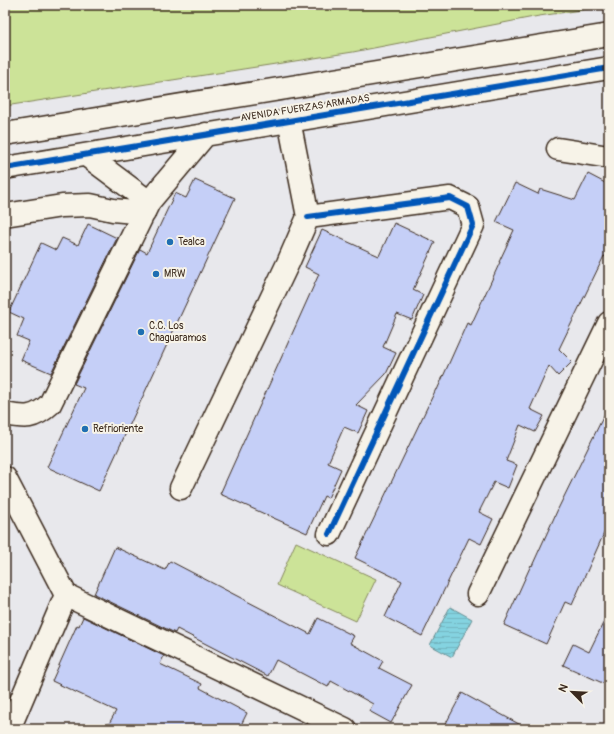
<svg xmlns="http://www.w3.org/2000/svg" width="614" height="734" font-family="Pangolin,sans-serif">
<defs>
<pattern id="water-rules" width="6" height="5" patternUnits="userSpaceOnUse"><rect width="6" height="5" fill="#84d3e0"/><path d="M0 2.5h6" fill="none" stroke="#73b5c0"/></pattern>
</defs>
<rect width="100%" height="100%" fill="#e8e8ec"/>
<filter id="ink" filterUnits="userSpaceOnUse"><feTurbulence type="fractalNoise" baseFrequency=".025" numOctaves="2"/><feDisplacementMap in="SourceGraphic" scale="8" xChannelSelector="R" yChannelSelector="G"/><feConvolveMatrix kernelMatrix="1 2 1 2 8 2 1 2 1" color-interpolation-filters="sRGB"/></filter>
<g filter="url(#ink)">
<path fill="#cce398" stroke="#84865b" d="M 5,5 L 609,5 L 609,6 L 539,16 L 353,52 L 5,106 Z
M 296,542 L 376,579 L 356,621 L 277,585 Z"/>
<path fill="url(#water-rules)" stroke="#678f92" d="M 450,607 L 472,619 L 452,657 L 430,645 Z"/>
<path fill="#c5cff7" stroke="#3b2a1e" d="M 588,174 L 609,185 L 609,258 L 604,256 L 559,349 L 572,362 L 558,376 L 549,366 L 530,409 L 544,416 L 535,432 L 520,425 L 506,461 L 517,465 L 508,488 L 494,482 L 479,512 L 493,519 L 481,544 L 469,538 L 422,636 L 385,617 L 402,581 L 355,558 L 436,389 L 437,390 L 467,323 L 471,325 L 500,262 L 499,262 L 514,230 L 496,222 L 515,183 L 538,194 L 540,189 L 575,200 Z
M 195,180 L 235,198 L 99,491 L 47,467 L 84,388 L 74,384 L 140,249 L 147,253 L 175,193 L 186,198 Z
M 394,223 L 435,242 L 413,290 L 423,295 L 412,320 L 397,314 L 383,347 L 396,353 L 386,374 L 356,405 L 368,411 L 358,433 L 344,427 L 328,463 L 341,469 L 328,498 L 324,496 L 307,533 L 220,494 L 319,274 L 305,267 L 322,230 L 379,256 Z
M 88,224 L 117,238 L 51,373 L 21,360 L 29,341 L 17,336 L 24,319 L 9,312 L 41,243 L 56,250 L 62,238 L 78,245 Z
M 609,405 L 609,522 L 572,605 L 565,602 L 546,644 L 504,625 L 531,565 L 532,566 L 558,509 Z
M 115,547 L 165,570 L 170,561 L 310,634 L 318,618 L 354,636 L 350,643 L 383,661 L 379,668 L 412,685 L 391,723 L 369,711 L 373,704 L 331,681 L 328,687 L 276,660 L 268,676 L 177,629 L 175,633 L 94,594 Z
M 609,611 L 609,686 L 563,665 L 573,644 L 589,652 Z
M 83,617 L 164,656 L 160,664 L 202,684 L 200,688 L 247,713 L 239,729 L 106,729 L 116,711 L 52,681 L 77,625 L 79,626 Z
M 462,693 L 528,729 L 443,729 Z"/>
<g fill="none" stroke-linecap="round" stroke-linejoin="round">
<defs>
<path id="minor" d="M 5,134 L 609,35
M 558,149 L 609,157
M 86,155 L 149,202
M 5,168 L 609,68
M 5,215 L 62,206 L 90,205 L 113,210 L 144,213
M 308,217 L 450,198 L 468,207 L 473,225 L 329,534
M 5,414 C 25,418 34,419 50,404 L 149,202 L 206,134
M 5,478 L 66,595 L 9,729
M 181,488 L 288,263 L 308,217 L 289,120
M 478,594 L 609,323
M 66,595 L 345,729"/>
</defs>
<use href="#minor" stroke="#3b2a1e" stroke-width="25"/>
<use href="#minor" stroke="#f7f3e8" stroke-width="22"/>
<defs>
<path id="cycleway" d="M 5,168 L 609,68
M 308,217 L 450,198 L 468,207 L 473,225 L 329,534"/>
</defs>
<use href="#cycleway" stroke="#f7f3e8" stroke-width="8"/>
<use href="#cycleway" stroke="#0057b8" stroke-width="6"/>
</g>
</g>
<g fill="#1f6fb2" stroke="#f7f3e8" stroke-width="1.5">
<circle cx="170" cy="242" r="4"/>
<circle cx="156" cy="274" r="4"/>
<circle cx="141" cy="332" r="4"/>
<circle cx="85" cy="429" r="4"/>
</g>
<g text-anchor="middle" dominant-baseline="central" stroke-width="4" stroke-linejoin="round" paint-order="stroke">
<g font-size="10" fill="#3b2a1e" stroke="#f7f3e8">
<text transform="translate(305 108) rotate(-9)">AVENIDA FUERZAS ARMADAS</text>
</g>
<g font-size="10" fill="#3b2a1e" stroke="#f7f3e8" text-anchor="start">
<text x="178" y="242">Tealca</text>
<text x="164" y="274">MRW</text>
<text x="149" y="326">C.C. Los<tspan x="149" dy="12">Chaguaramos</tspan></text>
<text x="93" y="429">Refrioriente</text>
</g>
</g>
<rect width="614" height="734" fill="none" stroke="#f7f3e8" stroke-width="20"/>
<rect x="10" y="10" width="594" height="714" fill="none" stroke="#3b2a1e" stroke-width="1.5" filter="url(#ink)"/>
<g transform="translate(572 692) rotate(294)" stroke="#f7f3e8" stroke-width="3" paint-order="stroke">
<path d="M0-3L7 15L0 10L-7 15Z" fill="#3b2a1e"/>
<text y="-6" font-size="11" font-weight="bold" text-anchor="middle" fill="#3b2a1e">N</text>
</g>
</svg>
